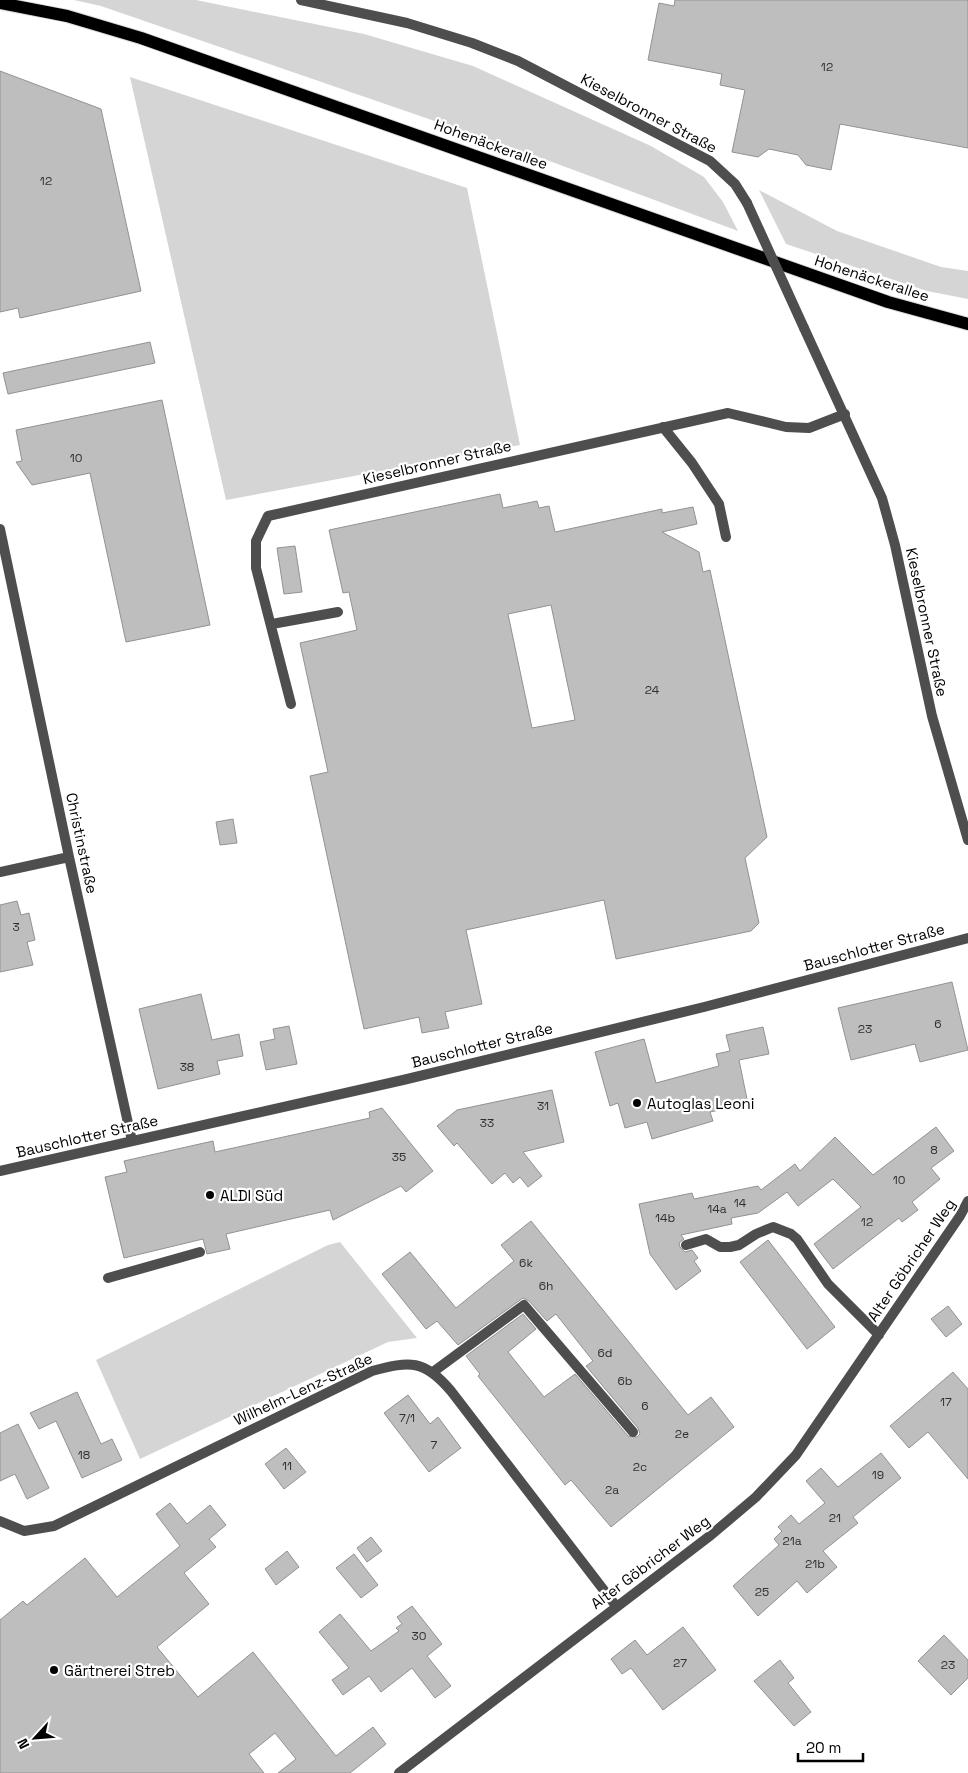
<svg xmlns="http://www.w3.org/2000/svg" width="968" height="1773" font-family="'Space Grotesk',sans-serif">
<rect width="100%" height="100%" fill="#fff"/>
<path fill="#d5d5d5" d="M 74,0 L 196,0 L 364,34 L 473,66 L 651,146 L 704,177 L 723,202 L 738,231 L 536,156 L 101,6 Z
M 130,77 L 467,188 L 520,445 L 226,500 Z
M 759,190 L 837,231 L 941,267 L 968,271 L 968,299 L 927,291 L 786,244 Z
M 340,1242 L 417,1338 L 388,1342 L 140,1459 L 96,1360 L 328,1245 Z"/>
<path fill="#bebebe" stroke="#929292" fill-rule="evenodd" d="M 675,0 L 968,0 L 968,148 L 840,124 L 831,170 L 806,165 L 798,155 L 769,149 L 758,157 L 732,152 L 745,90 L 720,85 L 722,74 L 648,60 L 659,3 L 674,6 Z
M 0,71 L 101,109 L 141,291 L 20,318 L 18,308 L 0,312 Z
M 150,342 L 155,363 L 8,394 L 3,373 Z
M 162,400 L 210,625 L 126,642 L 90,473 L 32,485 L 16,462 L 22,461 L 16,430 Z
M 500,494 L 503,508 L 537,501 L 539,508 L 549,506 L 555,532 L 662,509 L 662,513 L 693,507 L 697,524 L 662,532 L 699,552 L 703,572 L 710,570 L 767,837 L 745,858 L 759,923 L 751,931 L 616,959 L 604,900 L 466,930 L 482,1004 L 445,1012 L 449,1028 L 422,1033 L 419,1017 L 364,1029 L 310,776 L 328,772 L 300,643 L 357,630 L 349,592 L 343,593 L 329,530 ZM 551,605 L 575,720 L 532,728 L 508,614 Z
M 295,546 L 302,592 L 284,594 L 277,548 Z
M 233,819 L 237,843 L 220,845 L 216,822 Z
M 17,901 L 21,915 L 29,913 L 35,940 L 27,942 L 33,965 L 0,972 L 0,905 Z
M 952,982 L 968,1050 L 920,1062 L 915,1044 L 851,1060 L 838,1008 Z
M 201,994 L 212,1040 L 239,1034 L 243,1056 L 217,1061 L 220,1074 L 158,1089 L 139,1009 Z
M 289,1026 L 297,1064 L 266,1070 L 260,1042 L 275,1039 L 273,1029 Z
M 763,1027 L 769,1054 L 739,1060 L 748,1104 L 710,1112 L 713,1121 L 652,1139 L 647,1122 L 625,1128 L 618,1103 L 610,1106 L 595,1052 L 644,1039 L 656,1083 L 719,1066 L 716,1054 L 730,1051 L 726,1035 Z
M 552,1090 L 564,1142 L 523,1152 L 542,1176 L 528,1187 L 520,1177 L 513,1183 L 505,1173 L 492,1184 L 457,1143 L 454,1146 L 437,1126 L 457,1110 Z
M 382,1108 L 433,1171 L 406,1192 L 401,1186 L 333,1220 L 330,1210 L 226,1234 L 230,1249 L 207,1254 L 203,1239 L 124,1258 L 105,1177 L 127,1172 L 124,1161 L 213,1141 L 215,1152 L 370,1118 L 369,1112 Z
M 936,1127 L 954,1151 L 931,1168 L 940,1179 L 912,1202 L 918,1210 L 902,1222 L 899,1218 L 833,1269 L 814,1244 L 861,1207 L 833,1179 L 798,1206 L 787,1192 L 758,1213 L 731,1218 L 732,1224 L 681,1235 L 684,1239 L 679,1243 L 680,1247 L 685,1252 L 692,1250 L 698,1258 L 694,1261 L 701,1271 L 676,1290 L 650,1254 L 639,1204 L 692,1193 L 694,1199 L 758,1186 L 761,1190 L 795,1164 L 800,1171 L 835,1137 L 873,1175 Z
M 531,1221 L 688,1415 L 711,1397 L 734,1427 L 611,1527 L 571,1480 L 565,1485 L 478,1376 L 480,1374 L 466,1356 L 523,1314 L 536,1329 L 508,1352 L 544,1397 L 575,1374 L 628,1436 L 637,1437 L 640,1434 L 638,1428 L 586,1366 L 593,1361 L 556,1314 L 547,1321 L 529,1301 L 523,1298 L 458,1345 L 437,1321 L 426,1329 L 382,1274 L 410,1252 L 456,1308 L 514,1261 L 501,1245 Z
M 768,1240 L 835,1327 L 807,1349 L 740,1262 Z
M 948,1306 L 962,1324 L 946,1337 L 931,1319 Z
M 953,1372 L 968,1389 L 968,1479 L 928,1432 L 909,1448 L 890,1426 Z
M 77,1392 L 101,1444 L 112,1439 L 122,1460 L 82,1478 L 56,1421 L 39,1429 L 30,1413 Z
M 408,1395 L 430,1424 L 438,1417 L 461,1448 L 429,1472 L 384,1413 Z
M 18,1424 L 49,1488 L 27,1499 L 15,1474 L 0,1481 L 0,1433 Z
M 286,1448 L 306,1472 L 284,1489 L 265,1464 Z
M 881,1453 L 901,1478 L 853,1517 L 858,1523 L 823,1551 L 837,1567 L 807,1593 L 797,1581 L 758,1616 L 733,1586 L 779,1545 L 774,1539 L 782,1531 L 778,1527 L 791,1515 L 799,1524 L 825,1503 L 806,1481 L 821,1468 L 838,1487 Z
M 170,1503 L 187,1524 L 210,1505 L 226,1525 L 209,1539 L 216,1547 L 184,1573 L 209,1604 L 157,1647 L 198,1697 L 253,1652 L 336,1756 L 373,1727 L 386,1744 L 350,1773 L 278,1773 L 296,1759 L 275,1733 L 249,1754 L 264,1773 L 0,1773 L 0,1620 L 23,1601 L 27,1605 L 85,1558 L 117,1597 L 180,1546 L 156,1514 Z
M 371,1537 L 382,1551 L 367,1562 L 357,1548 Z
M 287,1551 L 299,1567 L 276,1585 L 265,1569 Z
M 354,1554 L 378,1585 L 361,1598 L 336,1568 Z
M 412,1606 L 442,1644 L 427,1656 L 451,1686 L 435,1698 L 412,1668 L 381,1692 L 369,1676 L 343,1695 L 332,1680 L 349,1668 L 319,1632 L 340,1614 L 371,1651 L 399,1631 L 396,1628 L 402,1624 L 397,1617 Z
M 683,1627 L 716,1670 L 663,1710 L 631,1668 L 622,1674 L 611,1659 L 635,1640 L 647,1655 Z
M 944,1635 L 968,1660 L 968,1678 L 951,1695 L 918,1661 Z
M 780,1660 L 794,1678 L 788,1683 L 811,1712 L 794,1726 L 754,1681 Z"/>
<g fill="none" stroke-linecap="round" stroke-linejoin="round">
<defs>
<path id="primary" d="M 0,3 L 67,16 L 141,38 L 888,302 L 968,324"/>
</defs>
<use href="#primary" stroke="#dbdbdb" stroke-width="14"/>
<path stroke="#4e4e4e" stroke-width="10" d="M 663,427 L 692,463 L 719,504 L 726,537
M 272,624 L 338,612
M 291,704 L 256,568 L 256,541 L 268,516 L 728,413 L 786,427 L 809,428 L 845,414
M 108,1278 L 200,1252
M 433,1372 L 524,1305 L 633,1432"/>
<path stroke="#4e4e4e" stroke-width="10" d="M 301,0 L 407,23 L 472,43 L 518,61 L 710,161 L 735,184 L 747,203
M 804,328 L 882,498 L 895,545 L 932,716 L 968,840
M 0,529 L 69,857 L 132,1141
M 0,872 L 69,857
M 0,1171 L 403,1080 L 704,1007 L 968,938
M 686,1245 L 706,1239 L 720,1247 L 730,1247 L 739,1245 L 756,1234 L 773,1227 L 791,1234 L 797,1239 L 828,1284 L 879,1335
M 0,1521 L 24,1531 L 54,1526 L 372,1371 C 410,1361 424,1359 451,1391 L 616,1606
M 399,1773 L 711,1535 L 756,1497 L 796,1455 L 960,1216 L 968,1201"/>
<use href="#primary" stroke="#000" stroke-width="12"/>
<path stroke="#4e4e4e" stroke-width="10" d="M 747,203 L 804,328"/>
</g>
<g fill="#000" stroke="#fff" stroke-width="2">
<circle cx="637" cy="1103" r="5"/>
<circle cx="210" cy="1195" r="5"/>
<circle cx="54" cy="1670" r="5"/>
</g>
<g text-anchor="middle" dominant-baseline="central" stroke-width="4.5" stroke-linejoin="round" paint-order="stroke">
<g font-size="12" fill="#303030">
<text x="827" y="67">12</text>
<text x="46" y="181">12</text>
<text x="76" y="458">10</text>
<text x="652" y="690">24</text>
<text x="16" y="927">3</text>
<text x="938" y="1024">6</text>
<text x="865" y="1029">23</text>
<text x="187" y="1067">38</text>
<text x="543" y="1106">31</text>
<text x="487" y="1123">33</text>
<text x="934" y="1150">8</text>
<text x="399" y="1157">35</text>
<text x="899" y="1180">10</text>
<text x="740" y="1203">14</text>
<text x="717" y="1209">14a</text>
<text x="665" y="1218">14b</text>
<text x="867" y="1222">12</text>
<text x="526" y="1263">6k</text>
<text x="546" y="1286">6h</text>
<text x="605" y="1353">6d</text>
<text x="625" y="1381">6b</text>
<text x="946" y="1402">17</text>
<text x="645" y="1406">6</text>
<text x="407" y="1418">7/1</text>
<text x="682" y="1434">2e</text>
<text x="434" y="1445">7</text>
<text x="84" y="1455">18</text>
<text x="287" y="1466">11</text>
<text x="640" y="1467">2c</text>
<text x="878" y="1475">19</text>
<text x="612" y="1490">2a</text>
<text x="835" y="1518">21</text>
<text x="792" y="1541">21a</text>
<text x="815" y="1564">21b</text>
<text x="762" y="1592">25</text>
<text x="419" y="1636">30</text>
<text x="680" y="1663">27</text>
<text x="948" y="1665">23</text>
</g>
<g font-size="15" fill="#000" stroke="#fff">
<text transform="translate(649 113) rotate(28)">Kieselbronner Straße</text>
<text transform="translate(491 144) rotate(20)">Hohenäckerallee</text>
<text transform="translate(872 278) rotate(18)">Hohenäckerallee</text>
<text transform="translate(437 462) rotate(-13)">Kieselbronner Straße</text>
<text transform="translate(927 622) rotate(78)">Kieselbronner Straße</text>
<text transform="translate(82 843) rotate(78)">Christinstraße</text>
<text transform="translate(874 947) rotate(-15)">Bauschlotter Straße</text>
<text transform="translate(482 1045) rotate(-14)">Bauschlotter Straße</text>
<text transform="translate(87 1136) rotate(-13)">Bauschlotter Straße</text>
<text transform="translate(911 1260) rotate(-56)">Alter Göbricher Weg</text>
<text transform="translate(303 1389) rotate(-25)">Wilhelm-Lenz-Straße</text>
<text transform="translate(650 1562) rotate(-37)">Alter Göbricher Weg</text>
</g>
<g font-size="15" fill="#000" stroke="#fff" text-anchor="start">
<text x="647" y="1103">Autoglas Leoni</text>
<text x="220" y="1195">ALDI Süd</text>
<text x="64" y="1670">Gärtnerei Streb</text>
</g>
</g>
<g transform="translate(35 1738) rotate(244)" stroke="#ffffff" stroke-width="4" paint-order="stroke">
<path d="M0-4L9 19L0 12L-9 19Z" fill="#000000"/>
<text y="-8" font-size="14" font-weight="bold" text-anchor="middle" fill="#000000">N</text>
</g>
<path d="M798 1753v8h65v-8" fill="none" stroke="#000000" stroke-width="2.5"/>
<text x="806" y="1753" font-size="15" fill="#000000" stroke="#ffffff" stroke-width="4" paint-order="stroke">20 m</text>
</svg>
